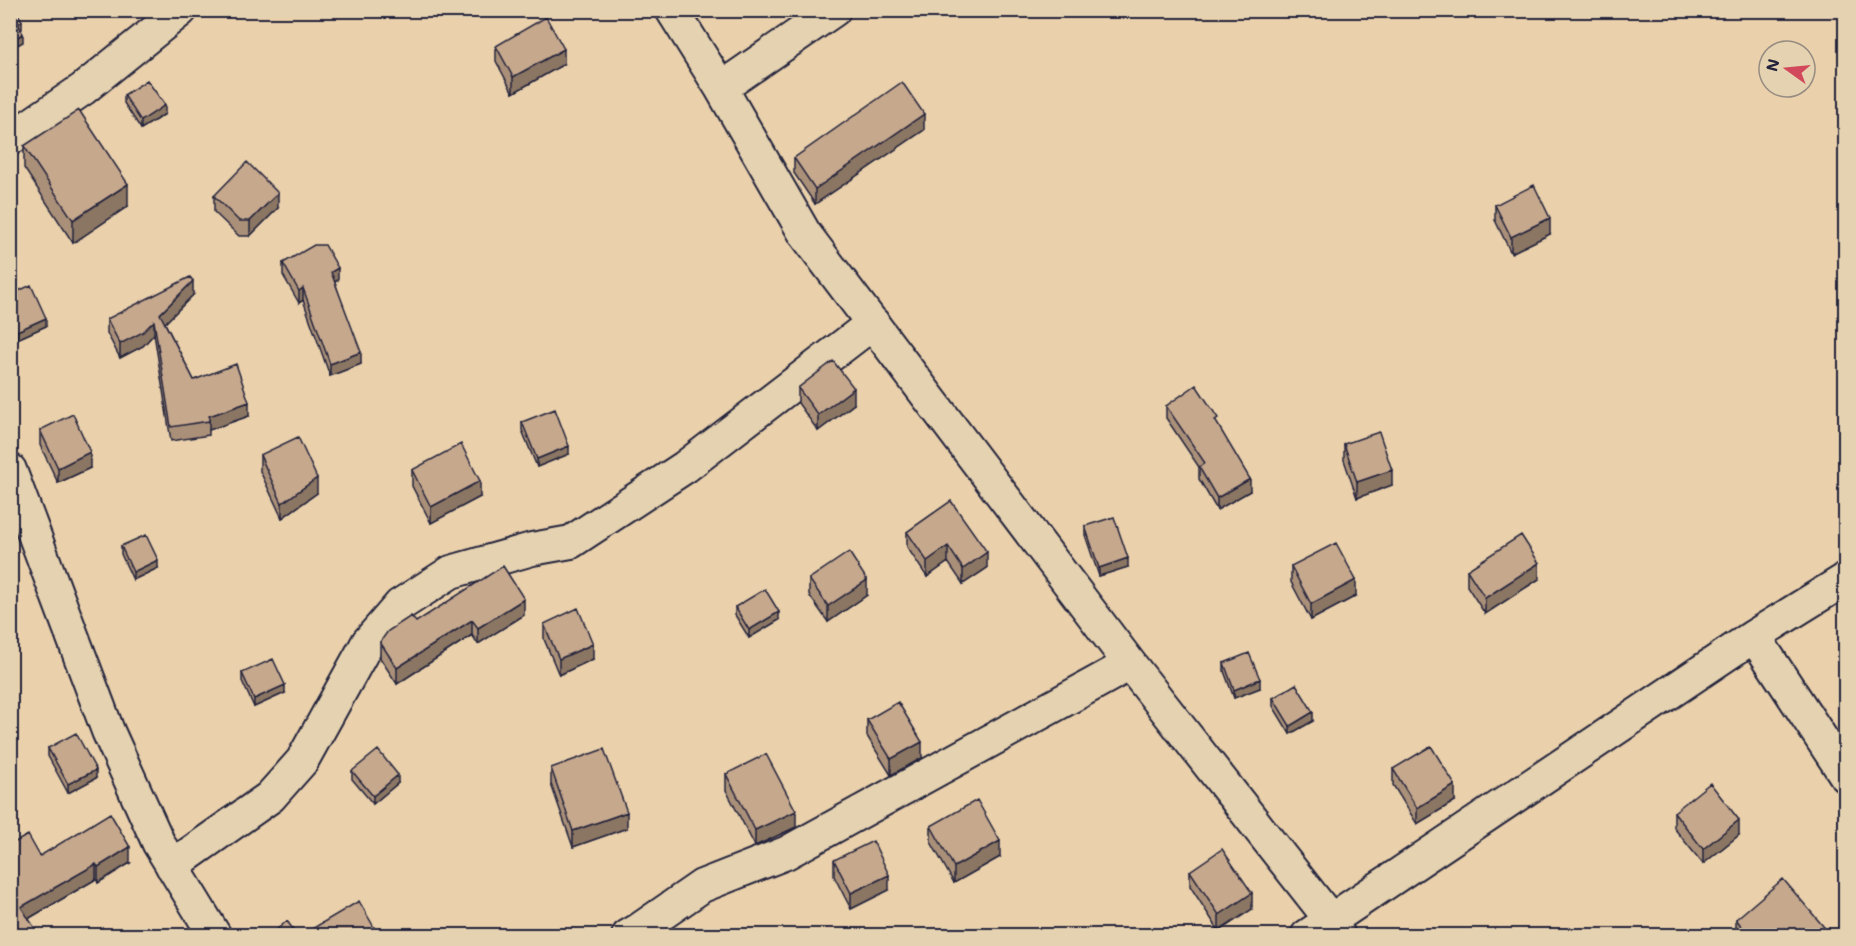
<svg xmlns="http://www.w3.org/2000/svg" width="1856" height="946" font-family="Mali,sans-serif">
<rect width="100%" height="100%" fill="#ead1ac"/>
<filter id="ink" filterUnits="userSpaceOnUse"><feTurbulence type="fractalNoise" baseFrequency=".0167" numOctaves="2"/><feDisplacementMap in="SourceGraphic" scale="12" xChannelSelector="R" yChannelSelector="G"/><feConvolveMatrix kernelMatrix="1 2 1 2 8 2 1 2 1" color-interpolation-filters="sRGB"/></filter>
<g filter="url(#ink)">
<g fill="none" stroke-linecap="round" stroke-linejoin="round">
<defs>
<path id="minor" d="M 672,10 L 721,88 L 805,234 L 1130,664 L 1330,919 L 1339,936
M 721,88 L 834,10
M 10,139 L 83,89 L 181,10
M 10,470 L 108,731 L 159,844 L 215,936
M 1754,636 L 1846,776
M 172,866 L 270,797 L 302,761 L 368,642 L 400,605 L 451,572 L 532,549 L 571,542 L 685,467 L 873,323
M 628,936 L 640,929 L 702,886 L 786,853 L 1130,664
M 1307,936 L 1754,636 L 1846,579"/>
</defs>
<use href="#minor" stroke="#22223b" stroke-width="36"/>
<use href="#minor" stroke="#e5d2b0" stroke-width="32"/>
</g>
<path fill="#aa9079" stroke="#22223b" stroke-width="1.5" d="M 496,46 L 564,64 L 513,93 L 496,61 Z
M 124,95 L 165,114 L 141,129 L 124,103 Z
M 924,130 L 815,204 L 794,173 L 794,158 Z
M 24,146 L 128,206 L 73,243 L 24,168 Z
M 214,196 L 278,208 L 250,236 L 239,236 L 214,212 Z
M 1495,205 L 1550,234 L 1511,253 L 1495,220 Z
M 283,263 L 338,280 L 335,282 L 361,364 L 330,376 L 303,300 L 299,303 L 283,275 Z
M 10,295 L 46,326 L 17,339 L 10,325 Z
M 193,295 L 165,323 L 194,380 L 249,416 L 209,430 L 209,435 L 171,441 L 154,334 L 143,346 L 120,358 L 107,333 L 107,319 Z
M 798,388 L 854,404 L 818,431 L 798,403 Z
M 1166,406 L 1218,425 L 1250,491 L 1217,510 L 1199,479 L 1199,467 L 1166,418 Z
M 522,422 L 569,454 L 537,467 L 522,430 Z
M 40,430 L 90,468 L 58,483 L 40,445 Z
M 1344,444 L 1392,485 L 1357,498 L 1344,460 Z
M 260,455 L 317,493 L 282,518 L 260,471 Z
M 412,470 L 480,497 L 431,523 L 412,486 Z
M 951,501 L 987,568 L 963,584 L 948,562 L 927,577 L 907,547 L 907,532 Z
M 1085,526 L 1128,567 L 1099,576 L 1085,535 Z
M 121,546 L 158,568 L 133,580 L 121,554 Z
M 1291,566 L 1356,596 L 1311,620 L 1291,582 Z
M 1467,570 L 1539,579 L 1485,614 L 1467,586 Z
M 809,579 L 867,595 L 828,622 L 809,595 Z
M 735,607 L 779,620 L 749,638 L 735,615 Z
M 524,615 L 478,644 L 472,635 L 397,684 L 380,658 L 380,642 L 416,622 Z
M 544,624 L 593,659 L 559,675 L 544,639 Z
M 1224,663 L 1260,688 L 1234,698 L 1224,671 Z
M 242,673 L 285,693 L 254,707 L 242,681 Z
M 1273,698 L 1313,721 L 1290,734 L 1273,706 Z
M 867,720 L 922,758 L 891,775 L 867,736 Z
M 48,748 L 96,778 L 68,793 L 48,756 Z
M 551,768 L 627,828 L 573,847 L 551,784 Z
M 1393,769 L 1455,801 L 1417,824 L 1393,785 Z
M 352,771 L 398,783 L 373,804 L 352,779 Z
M 726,774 L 796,827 L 755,846 L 726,790 Z
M 1674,812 L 1739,835 L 1703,864 L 1674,828 Z
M 931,826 L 1000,857 L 954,883 L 931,842 Z
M 40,856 L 130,863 L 98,883 L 96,879 L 28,919 L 10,936 Z
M 834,860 L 889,890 L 851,909 L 834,876 Z
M 1190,871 L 1252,909 L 1219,931 L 1190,886 Z
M 1736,919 L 1829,936 L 1736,936 Z"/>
<path fill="#8b7663" stroke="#22223b" stroke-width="1.5" d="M 22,21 L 22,29 L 18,32 L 18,24 Z
M 23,34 L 23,42 L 10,49 L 10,41 Z
M 564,49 L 564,64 L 513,93 L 513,77 Z
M 165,105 L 165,114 L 141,129 L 141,121 Z
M 924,114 L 924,130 L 815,204 L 815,189 Z
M 128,184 L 128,206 L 73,243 L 73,220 Z
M 278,193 L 278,208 L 250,236 L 250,221 Z
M 1550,218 L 1550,234 L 1511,253 L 1511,237 Z
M 338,268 L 338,280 L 331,284 L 331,272 Z
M 193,281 L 193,295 L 160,328 L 160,314 Z
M 303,288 L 303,300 L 299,303 L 299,291 Z
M 46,318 L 46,326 L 17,339 L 17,331 Z
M 154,321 L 154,334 L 143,346 L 120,358 L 120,344 Z
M 361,352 L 361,364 L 330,376 L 330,364 Z
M 854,388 L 854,404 L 818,431 L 818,415 Z
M 249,402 L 249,416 L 209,430 L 209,416 Z
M 569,446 L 569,454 L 537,467 L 537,459 Z
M 90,452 L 90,468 L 58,483 L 58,468 Z
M 1392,470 L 1392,485 L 1357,498 L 1357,482 Z
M 317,478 L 317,493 L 282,518 L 282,503 Z
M 1250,479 L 1250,491 L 1217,510 L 1217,498 Z
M 480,481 L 480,497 L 431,523 L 431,507 Z
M 948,546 L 948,562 L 927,577 L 927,561 Z
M 987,552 L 987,568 L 963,584 L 963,569 Z
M 1128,558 L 1128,567 L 1099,576 L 1099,568 Z
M 158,560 L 158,568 L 133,580 L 133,572 Z
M 1539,563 L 1539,579 L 1485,614 L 1485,598 Z
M 867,580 L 867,595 L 828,622 L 828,606 Z
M 1356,580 L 1356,596 L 1311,620 L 1311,604 Z
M 524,599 L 524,615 L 478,644 L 478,628 Z
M 779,612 L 779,620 L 749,638 L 749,630 Z
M 472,620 L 472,635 L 397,684 L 397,668 Z
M 593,644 L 593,659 L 559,675 L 559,659 Z
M 1260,679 L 1260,688 L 1234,698 L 1234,690 Z
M 285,685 L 285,693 L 254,707 L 254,699 Z
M 1313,712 L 1313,721 L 1290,734 L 1290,726 Z
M 922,742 L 922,758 L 891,775 L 891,759 Z
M 96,770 L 96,778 L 68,793 L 68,784 Z
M 398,775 L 398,783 L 373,804 L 373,796 Z
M 1455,785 L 1455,801 L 1417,824 L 1417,808 Z
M 796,811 L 796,827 L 755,846 L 755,830 Z
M 627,812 L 627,828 L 573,847 L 573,831 Z
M 1739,820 L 1739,835 L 1703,864 L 1703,849 Z
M 1000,841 L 1000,857 L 954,883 L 954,867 Z
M 130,847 L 130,863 L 98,883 L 98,867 Z
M 96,864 L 96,879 L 21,923 L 21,907 Z
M 889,875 L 889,890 L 851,909 L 851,893 Z
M 1252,893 L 1252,909 L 1219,931 L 1219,915 Z"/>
<path fill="#c6a88d" stroke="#22223b" stroke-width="1.5" d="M 10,10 L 16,10 L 22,21 L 18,24 L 23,34 L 10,41 Z
M 546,17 L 564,49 L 513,77 L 496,46 Z
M 147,80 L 165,105 L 141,121 L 124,95 Z
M 902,82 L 924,114 L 815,189 L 794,158 Z
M 79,110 L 128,184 L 73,220 L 24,146 Z
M 247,162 L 278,193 L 250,221 L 239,221 L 214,196 Z
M 1534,185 L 1550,218 L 1511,237 L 1495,205 Z
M 314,245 L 325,245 L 338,268 L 331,272 L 361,352 L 330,364 L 303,288 L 299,291 L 283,263 Z
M 190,277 L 193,281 L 160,314 L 194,380 L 236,364 L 249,402 L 209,416 L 209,421 L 171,427 L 154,321 L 143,332 L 120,344 L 107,319 Z
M 31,285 L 46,318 L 17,331 L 10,317 L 10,295 Z
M 833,361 L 854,388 L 818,415 L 798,388 Z
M 1196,385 L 1218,418 L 1215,420 L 1250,479 L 1217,498 L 1199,467 L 1205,463 L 1166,406 Z
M 555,409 L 569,446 L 537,459 L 522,422 Z
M 73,414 L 90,452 L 58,468 L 40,430 Z
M 1379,432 L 1392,470 L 1357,482 L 1344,444 Z
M 298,437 L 317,478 L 282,503 L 260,455 Z
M 461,444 L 480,481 L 431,507 L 412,470 Z
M 951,501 L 987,552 L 963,569 L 948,546 L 927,561 L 907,532 Z
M 1114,517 L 1128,558 L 1099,568 L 1085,526 Z
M 146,535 L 158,560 L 133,572 L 121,546 Z
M 1521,535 L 1539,563 L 1485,598 L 1467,570 Z
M 1336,543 L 1356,580 L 1311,604 L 1291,566 Z
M 849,552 L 867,580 L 828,606 L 809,579 Z
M 503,566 L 524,599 L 478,628 L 472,620 L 397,668 L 380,642 L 388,631 L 411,616 L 416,622 Z
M 765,589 L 779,612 L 749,630 L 735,607 Z
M 578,608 L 593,644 L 559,659 L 544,624 Z
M 1249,653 L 1260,679 L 1234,690 L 1224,663 Z
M 273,659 L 285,685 L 254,699 L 242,673 Z
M 1296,684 L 1313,712 L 1290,726 L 1273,698 Z
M 898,702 L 922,742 L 891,759 L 867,720 Z
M 76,733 L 96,770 L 68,784 L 48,748 Z
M 1431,746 L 1455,785 L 1417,808 L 1393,769 Z
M 604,749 L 627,812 L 573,831 L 551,768 Z
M 378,750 L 398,775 L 373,796 L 352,771 Z
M 766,754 L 796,811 L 755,830 L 726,774 Z
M 1710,783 L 1739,820 L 1703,849 L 1674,812 Z
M 977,800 L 1000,841 L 954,867 L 931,826 Z
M 110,813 L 130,847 L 98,867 L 96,864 L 21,907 L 40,936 L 11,936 L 10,845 L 28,835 L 40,856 Z
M 873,841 L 889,875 L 851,893 L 834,860 Z
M 1222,849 L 1252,893 L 1219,915 L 1190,871 Z
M 1783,879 L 1829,933 L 1826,936 L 1749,936 L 1736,919 Z
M 359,901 L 379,936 L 300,936 Z
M 287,921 L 298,936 L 269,936 Z
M 973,928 L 977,936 L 959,936 Z"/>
</g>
<rect width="1856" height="946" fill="none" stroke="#e5d2b0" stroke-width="36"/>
<rect x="18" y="18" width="1820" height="910" fill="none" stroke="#22223b" stroke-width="2" filter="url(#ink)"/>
<g transform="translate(1787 69) rotate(285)"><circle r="28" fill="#e5d2b0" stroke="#978c81" stroke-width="1.5"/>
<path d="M0-4.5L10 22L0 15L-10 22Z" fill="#d1495b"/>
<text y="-9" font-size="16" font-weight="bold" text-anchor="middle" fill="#22223b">N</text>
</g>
</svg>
